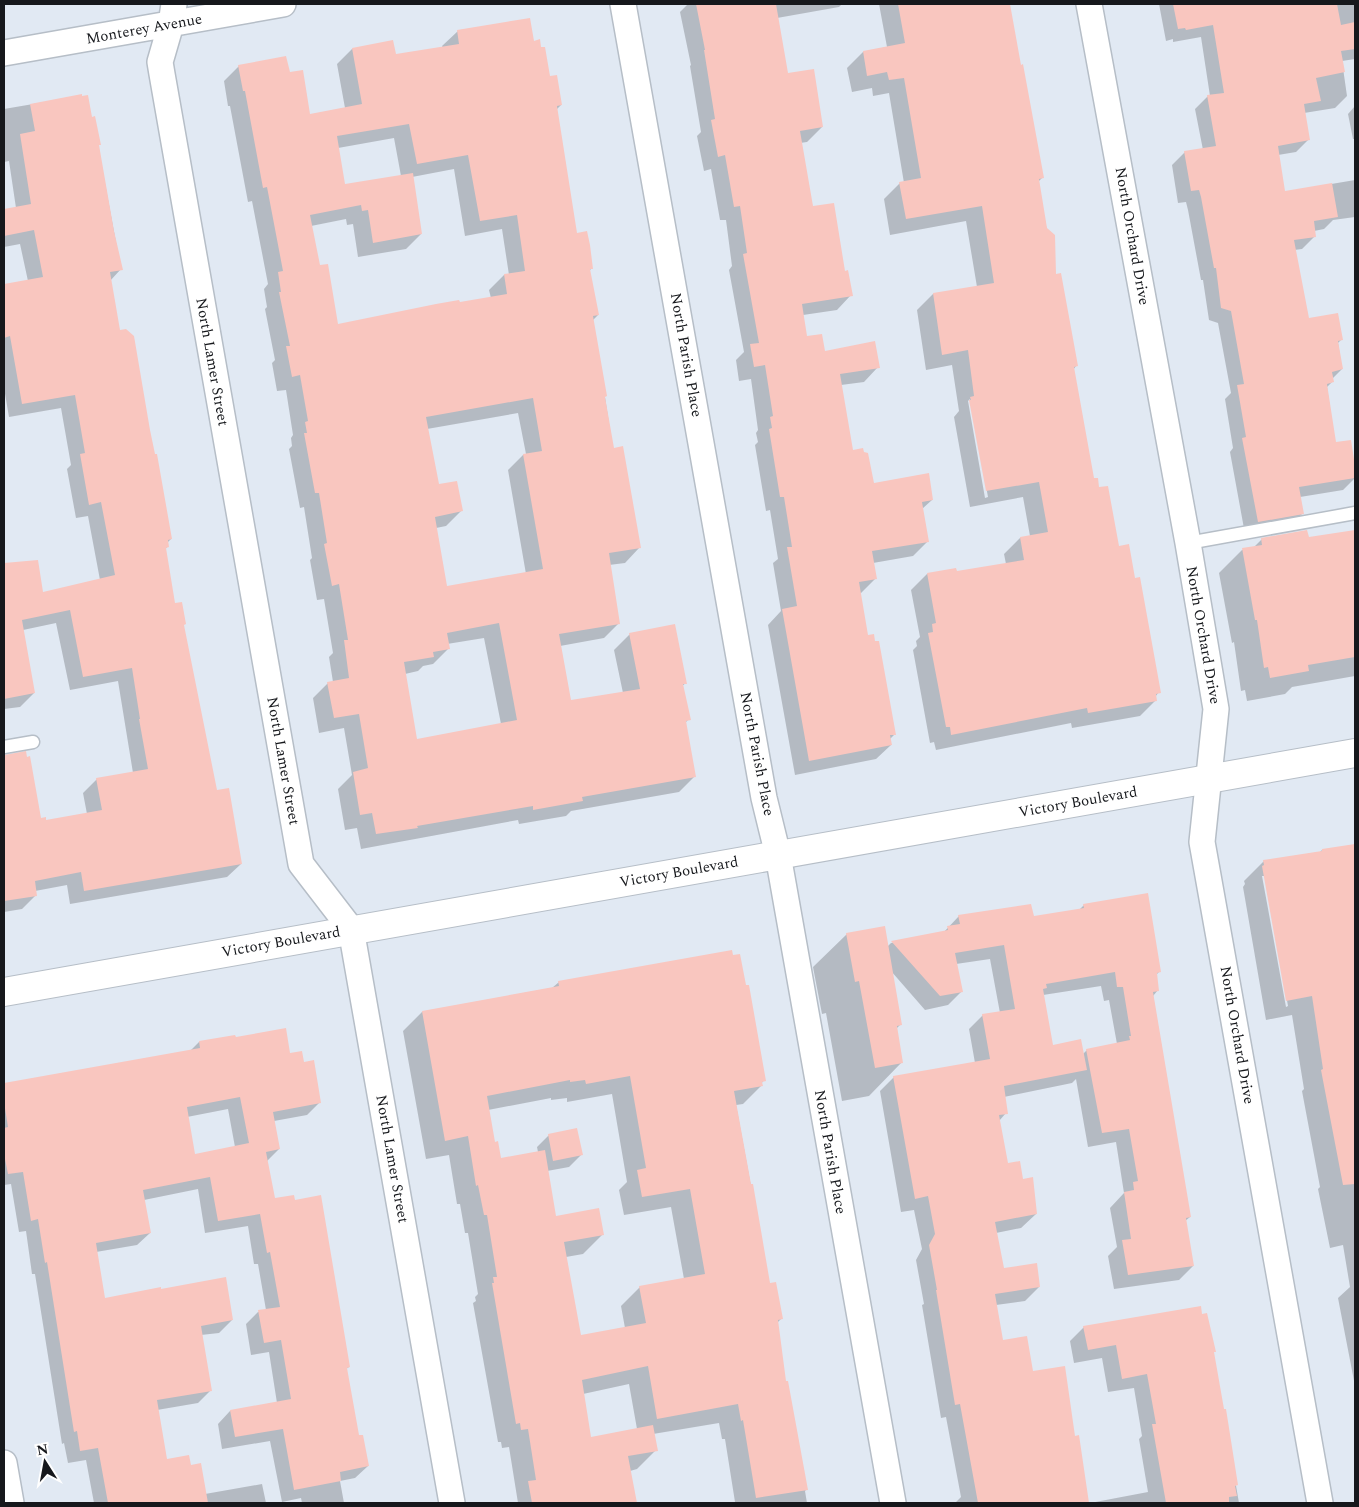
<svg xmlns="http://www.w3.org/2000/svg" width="1359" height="1507" font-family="Spectral,serif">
<rect width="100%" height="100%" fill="#e1e9f3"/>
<path fill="#0003" fill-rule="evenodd" d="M 688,4 L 842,4 L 839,7 L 777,18 L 787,75 L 822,127 L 807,142 L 800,143 L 812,208 L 844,272 L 851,295 L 837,310 L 803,315 L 806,338 L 824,353 L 878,367 L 864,382 L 841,385 L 852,451 L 873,484 L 932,500 L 922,509 L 928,541 L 913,556 L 873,563 L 875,579 L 860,594 L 867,636 L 894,735 L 890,739 L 891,745 L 876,759 L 795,775 L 768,625 L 781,611 L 773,563 L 778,559 L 770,510 L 766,511 L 755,445 L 758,442 L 756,433 L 758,430 L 751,379 L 739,381 L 736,360 L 744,352 L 729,270 L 732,266 L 726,220 L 720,220 L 711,169 L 704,171 L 697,136 L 701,132 L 690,66 L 691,65 L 680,12 Z
M 879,4 L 1008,4 L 1042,178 L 1038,182 L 1055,275 L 1076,366 L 1073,370 L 1093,480 L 1118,548 L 1159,692 L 1155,697 L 1156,700 L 1140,716 L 1072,728 L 1071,723 L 936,750 L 934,742 L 930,743 L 913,650 L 917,646 L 916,641 L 920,637 L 911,590 L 927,574 L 956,572 L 1006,564 L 1004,554 L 1020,538 L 1030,536 L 1023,497 L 970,507 L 954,417 L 959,411 L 952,365 L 926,370 L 917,310 L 933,294 L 977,287 L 966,221 L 890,235 L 884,199 L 900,183 L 904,183 L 889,93 L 873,96 L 872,88 L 852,92 L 847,68 L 863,52 L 887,47 ZM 970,399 L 988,497 L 985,498 L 968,401 Z
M 1159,4 L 1260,4 L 1261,9 L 1287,4 L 1355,4 L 1355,59 L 1342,61 L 1347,96 L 1335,108 L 1304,113 L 1309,139 L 1296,152 L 1278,155 L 1284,192 L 1355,180 L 1355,217 L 1333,220 L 1324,229 L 1314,231 L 1315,236 L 1302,249 L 1294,250 L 1308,320 L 1342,339 L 1338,343 L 1342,369 L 1332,379 L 1332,382 L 1327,387 L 1335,444 L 1350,441 L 1355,478 L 1343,490 L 1300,497 L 1303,513 L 1290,526 L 1245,534 L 1230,452 L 1233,448 L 1225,399 L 1231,393 L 1218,323 L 1209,320 L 1203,280 L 1201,280 L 1188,210 L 1186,202 L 1178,203 L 1172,165 L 1185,152 L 1203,150 L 1195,109 L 1208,96 L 1210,96 L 1201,37 L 1173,42 L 1173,39 L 1166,41 Z
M 458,31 L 533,42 L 561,105 L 556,110 L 576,234 L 592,268 L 589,271 L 598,315 L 593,320 L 613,449 L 640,547 L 625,563 L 609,565 L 619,623 L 604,638 L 560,646 L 570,701 L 623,693 L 614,650 L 630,634 L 686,683 L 682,686 L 689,719 L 685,723 L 694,777 L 679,792 L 571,811 L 566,816 L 519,824 L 518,820 L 361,849 L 357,828 L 345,830 L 338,789 L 352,775 L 344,728 L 319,733 L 313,698 L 328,683 L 333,682 L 329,657 L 333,653 L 324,599 L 317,600 L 310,560 L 312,558 L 304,507 L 300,508 L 289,449 L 292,446 L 291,438 L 293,435 L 286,390 L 277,391 L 272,363 L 275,360 L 265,309 L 267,307 L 264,289 L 268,284 L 252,201 L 248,202 L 230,106 L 228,106 L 224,81 L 239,66 L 289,73 L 309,115 L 345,108 L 337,64 L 352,49 L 395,56 L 443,48 L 442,46 ZM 394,138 L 401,176 L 344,186 L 338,148 ZM 454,169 L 465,236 L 502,229 L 509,275 L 504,275 L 489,290 L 491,298 L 337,325 L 319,267 L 311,226 L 346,219 L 347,225 L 353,224 L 358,257 L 406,249 L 421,234 L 412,177 ZM 518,413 L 526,454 L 523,455 L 508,470 L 526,574 L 446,588 L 436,528 L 446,526 L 461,511 L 438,486 L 427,429 ZM 484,638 L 501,724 L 416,741 L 405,674 L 418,671 L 423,666 L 433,664 L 448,649 L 447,644 Z
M 80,96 L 98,146 L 121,269 L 110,281 L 119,332 L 149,430 L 171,539 L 167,543 L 167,547 L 165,550 L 174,605 L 183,625 L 216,791 L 241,864 L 227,877 L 70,904 L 67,885 L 35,891 L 36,895 L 22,909 L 4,912 L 4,756 L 5,756 L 40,820 L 45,821 L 87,814 L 83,793 L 97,779 L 133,773 L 118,681 L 70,690 L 56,623 L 23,630 L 34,693 L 20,707 L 4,709 L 4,602 L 26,598 L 100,580 L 88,516 L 76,518 L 67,469 L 71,465 L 61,408 L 9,417 L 4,388 L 4,285 L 28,281 L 20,244 L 4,247 L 4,210 L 16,208 L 9,161 L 4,162 L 4,109 Z
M 1355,106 L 1355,139 L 1353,139 L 1348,114 Z
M 1355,531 L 1355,676 L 1292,687 L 1285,694 L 1247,701 L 1245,690 L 1241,691 L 1234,642 L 1232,643 L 1219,573 L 1242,550 L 1253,548 L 1262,539 L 1308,538 Z
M 1355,845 L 1355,1386 L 1338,1298 L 1350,1287 L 1343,1245 L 1330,1248 L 1318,1189 L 1320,1187 L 1302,1091 L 1304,1089 L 1292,1015 L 1266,1020 L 1243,887 L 1245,884 L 1244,881 L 1264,861 L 1320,852 L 1322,850 ZM 1262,876 L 1265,876 L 1288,1006 L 1286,1007 Z
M 1084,905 L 1160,971 L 1156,975 L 1158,990 L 1153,996 L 1190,1217 L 1185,1221 L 1193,1266 L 1179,1280 L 1114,1289 L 1108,1256 L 1117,1247 L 1110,1208 L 1124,1193 L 1116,1142 L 1088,1147 L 1076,1079 L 1072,1083 L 1004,1097 L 1006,1113 L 999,1121 L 1007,1164 L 1022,1180 L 1036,1214 L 1021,1228 L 996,1233 L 1003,1269 L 1039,1287 L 1025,1301 L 996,1305 L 1002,1341 L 1032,1372 L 1074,1437 L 1078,1436 L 1088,1503 L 955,1503 L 961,1497 L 946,1417 L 941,1418 L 922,1305 L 924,1304 L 916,1260 L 922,1249 L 914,1210 L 901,1212 L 880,1091 L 894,1077 L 975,1063 L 969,1029 L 983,1015 L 1000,1013 L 990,959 L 956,964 L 962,991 L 948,1005 L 925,1010 L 891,971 L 900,1025 L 896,1029 L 902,1062 L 869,1096 L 842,1101 L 826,1013 L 822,1014 L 813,967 L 847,934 L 887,947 L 891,943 L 943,933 L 959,916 L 1033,918 L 1079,910 ZM 1101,986 L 1104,1001 L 1109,1000 L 1117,1044 L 1087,1050 L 1083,1054 L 1052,1046 L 1043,995 Z
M 559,982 L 764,1080 L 761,1084 L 762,1085 L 743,1104 L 736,1105 L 769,1284 L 781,1319 L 777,1323 L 785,1383 L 807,1489 L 805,1491 L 807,1503 L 725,1503 L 735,1502 L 725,1439 L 722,1439 L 719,1423 L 653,1434 L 656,1450 L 637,1469 L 630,1471 L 636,1503 L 518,1503 L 509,1447 L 502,1448 L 501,1442 L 498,1442 L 473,1303 L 476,1301 L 475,1297 L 478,1294 L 468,1233 L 465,1233 L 460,1204 L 457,1204 L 449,1155 L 426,1159 L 403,1031 L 422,1012 L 552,988 ZM 612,1094 L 627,1182 L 619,1190 L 624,1215 L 671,1207 L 684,1279 L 640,1287 L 621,1306 L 625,1328 L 580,1337 L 566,1257 L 583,1254 L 602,1235 L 555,1217 L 547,1171 L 569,1167 L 581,1155 L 549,1135 L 537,1147 L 538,1152 L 500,1160 L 494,1143 L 488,1110 L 551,1098 L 551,1100 L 567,1098 L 567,1102 ZM 629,1384 L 637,1429 L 590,1438 L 583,1394 Z
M 234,1036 L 235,1038 L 289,1054 L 303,1063 L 320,1102 L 307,1115 L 274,1121 L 279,1149 L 267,1161 L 274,1199 L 349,1367 L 346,1369 L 358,1437 L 368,1466 L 355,1478 L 340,1481 L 344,1503 L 302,1503 L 301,1498 L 282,1502 L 270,1441 L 222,1449 L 218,1424 L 230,1411 L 277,1403 L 269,1352 L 251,1355 L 246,1324 L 258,1312 L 266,1310 L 258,1264 L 254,1264 L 248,1226 L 205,1233 L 198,1189 L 144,1200 L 150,1233 L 137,1245 L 96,1252 L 104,1299 L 160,1290 L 232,1320 L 219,1333 L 201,1335 L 211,1390 L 198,1403 L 157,1410 L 166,1460 L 190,1466 L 205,1494 L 262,1484 L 266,1503 L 94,1503 L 86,1460 L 68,1463 L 64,1443 L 62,1444 L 35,1274 L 32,1274 L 26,1231 L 19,1232 L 11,1184 L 4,1185 L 4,1085 L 190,1051 L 199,1042 ZM 228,1109 L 235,1147 L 194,1155 L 187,1117 Z
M 1084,1327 L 1213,1353 L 1239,1503 L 1090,1503 L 1148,1492 L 1139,1439 L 1142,1436 L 1134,1388 L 1108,1392 L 1102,1358 L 1074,1363 L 1070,1341 Z"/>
<path fill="#f9c6bf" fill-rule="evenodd" d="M 696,4 L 776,4 L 788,73 L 814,69 L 823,127 L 800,131 L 813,206 L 834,203 L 845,271 L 848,270 L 853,296 L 802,304 L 807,336 L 822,334 L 825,351 L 875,341 L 880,368 L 840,374 L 853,450 L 863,448 L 864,452 L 868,453 L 874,483 L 929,473 L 933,500 L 922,502 L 929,542 L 872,551 L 877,579 L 859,582 L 868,635 L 874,634 L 875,641 L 879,641 L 896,735 L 890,735 L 892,745 L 809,761 L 782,609 L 797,606 L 787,547 L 792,547 L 784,497 L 780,497 L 769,429 L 772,428 L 770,417 L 773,416 L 765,365 L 754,367 L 750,344 L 759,343 L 743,254 L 747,253 L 740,206 L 734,207 L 725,155 L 718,157 L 711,120 L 715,119 L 704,50 L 705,50 Z
M 898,4 L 1010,4 L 1021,65 L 1023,64 L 1044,178 L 1039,179 L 1047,228 L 1055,235 L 1056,274 L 1061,273 L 1078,366 L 1074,367 L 1094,478 L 1098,478 L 1099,487 L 1108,486 L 1119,546 L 1129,544 L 1135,578 L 1140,577 L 1161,693 L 1156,694 L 1157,701 L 1088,713 L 1087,708 L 951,735 L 950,727 L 946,727 L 928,633 L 933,632 L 932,624 L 936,623 L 927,573 L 956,568 L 957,571 L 1024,560 L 1020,537 L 1048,532 L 1039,482 L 986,491 L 969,400 L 971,400 L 970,397 L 974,396 L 968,350 L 942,355 L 933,293 L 994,283 L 982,206 L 906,219 L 899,182 L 921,178 L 904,78 L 889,80 L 887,72 L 867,76 L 863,51 L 905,43 Z
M 1173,4 L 1337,4 L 1341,25 L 1355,22 L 1355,49 L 1341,51 L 1345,72 L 1316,78 L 1321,101 L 1304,104 L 1310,140 L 1278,146 L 1285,191 L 1332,183 L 1338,217 L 1314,221 L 1316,237 L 1294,240 L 1309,318 L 1338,313 L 1343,340 L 1338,341 L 1343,369 L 1332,372 L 1334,382 L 1327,384 L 1336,442 L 1351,440 L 1355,466 L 1355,478 L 1299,487 L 1304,514 L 1258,522 L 1242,438 L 1246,437 L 1237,385 L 1244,384 L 1231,311 L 1221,308 L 1216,268 L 1214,268 L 1201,197 L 1199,190 L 1191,191 L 1184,151 L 1216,146 L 1207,95 L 1224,93 L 1213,25 L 1186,30 L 1185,28 L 1178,29 Z
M 530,18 L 534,41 L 540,39 L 541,47 L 545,47 L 550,76 L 557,75 L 562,105 L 557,106 L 577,233 L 587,231 L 590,245 L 593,269 L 590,269 L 599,315 L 593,316 L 607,396 L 605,397 L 614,448 L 623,446 L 641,548 L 609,553 L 620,624 L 559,634 L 571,700 L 640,689 L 629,633 L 675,624 L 687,684 L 683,684 L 691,720 L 686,721 L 696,777 L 582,797 L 583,801 L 533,810 L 533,806 L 417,826 L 418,828 L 376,834 L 372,813 L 360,815 L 353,772 L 368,768 L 359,714 L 334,718 L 327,682 L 349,678 L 344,640 L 348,640 L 339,584 L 332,586 L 324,544 L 327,543 L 319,493 L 315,493 L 304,433 L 307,433 L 305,422 L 308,421 L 300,375 L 292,377 L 286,346 L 290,346 L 279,292 L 281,292 L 278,272 L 283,271 L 267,187 L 263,188 L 245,91 L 243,91 L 238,65 L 286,56 L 290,72 L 303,70 L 310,114 L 362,104 L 352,48 L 393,40 L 396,54 L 459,44 L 457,30 ZM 409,124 L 417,164 L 468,155 L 480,221 L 517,215 L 525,271 L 504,274 L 507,294 L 460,302 L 459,300 L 436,304 L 338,324 L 328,264 L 320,265 L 310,215 L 361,205 L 362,211 L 368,210 L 373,243 L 422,234 L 413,173 L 345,184 L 337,136 ZM 533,398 L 542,451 L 523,454 L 543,569 L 447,586 L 435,517 L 463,511 L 457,481 L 439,484 L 426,417 ZM 499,623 L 517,720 L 417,739 L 404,662 L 434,657 L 433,652 L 450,649 L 447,633 Z
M 82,94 L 82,96 L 88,95 L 92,117 L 95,116 L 101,145 L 99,145 L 114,231 L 123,270 L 110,272 L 120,330 L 126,329 L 134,336 L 150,430 L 155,454 L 157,454 L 172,539 L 168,540 L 169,547 L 166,548 L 175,603 L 182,602 L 186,624 L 184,625 L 217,790 L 229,788 L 242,864 L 84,891 L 81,872 L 35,881 L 37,896 L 4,901 L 4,755 L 26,751 L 27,757 L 30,756 L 41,818 L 46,817 L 46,820 L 102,810 L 96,778 L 148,769 L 139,719 L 140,719 L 132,668 L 83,677 L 70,610 L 22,620 L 35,693 L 4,699 L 4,563 L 38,560 L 43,592 L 115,575 L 101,502 L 89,505 L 80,454 L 85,453 L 75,395 L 22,404 L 10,336 L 4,338 L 4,284 L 43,277 L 34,230 L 4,236 L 4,209 L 31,204 L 20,134 L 35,131 L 30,104 Z
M 1307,530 L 1309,537 L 1355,530 L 1355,657 L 1308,665 L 1309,671 L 1270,678 L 1268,667 L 1264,668 L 1257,620 L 1255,620 L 1242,548 L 1262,545 L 1261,538 Z
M 1355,844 L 1355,1184 L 1343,1185 L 1321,1070 L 1323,1069 L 1312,996 L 1286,1001 L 1262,866 L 1264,865 L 1263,860 L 1322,851 L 1322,849 Z
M 1148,893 L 1161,972 L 1157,973 L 1159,991 L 1153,992 L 1191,1217 L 1186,1218 L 1194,1266 L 1128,1275 L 1122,1240 L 1131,1239 L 1124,1192 L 1134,1190 L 1133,1182 L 1138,1181 L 1129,1129 L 1102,1133 L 1086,1049 L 1130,1040 L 1129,1036 L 1131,1036 L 1123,987 L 1117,987 L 1115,972 L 1046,984 L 1047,988 L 1043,989 L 1053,1045 L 1081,1039 L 1087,1070 L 1004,1086 L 1008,1114 L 999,1115 L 1008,1163 L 1020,1161 L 1023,1179 L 1033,1177 L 1037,1214 L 995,1222 L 1004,1268 L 1037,1263 L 1040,1287 L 995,1294 L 1003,1340 L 1027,1336 L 1033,1371 L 1065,1366 L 1075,1436 L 1079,1435 L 1089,1503 L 978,1503 L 960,1404 L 955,1405 L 936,1290 L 937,1290 L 929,1245 L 935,1234 L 928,1196 L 915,1199 L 893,1076 L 990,1059 L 982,1014 L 1015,1009 L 1004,945 L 955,953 L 963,992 L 940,996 L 891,941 L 948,930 L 947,926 L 960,924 L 958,915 L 1031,904 L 1034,916 L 1084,908 L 1083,904 Z
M 885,926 L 902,1025 L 897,1026 L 903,1063 L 875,1068 L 859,981 L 855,982 L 846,933 Z
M 732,950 L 733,955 L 740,954 L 746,985 L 749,985 L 766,1081 L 762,1082 L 763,1086 L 734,1091 L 751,1184 L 753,1184 L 770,1283 L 776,1282 L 783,1319 L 778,1320 L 786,1381 L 788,1381 L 808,1490 L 756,1498 L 743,1420 L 741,1421 L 738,1404 L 657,1419 L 648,1366 L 582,1380 L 591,1437 L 653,1425 L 658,1451 L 628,1456 L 637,1503 L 532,1503 L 528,1481 L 536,1480 L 528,1429 L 521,1430 L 520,1423 L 516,1424 L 492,1283 L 494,1283 L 493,1277 L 497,1277 L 487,1215 L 484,1215 L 478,1185 L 476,1186 L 468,1136 L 445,1141 L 422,1011 L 559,986 L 558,981 ZM 630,1076 L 646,1168 L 637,1170 L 642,1197 L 690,1189 L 705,1274 L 639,1286 L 646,1323 L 581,1335 L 564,1242 L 604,1235 L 599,1208 L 556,1216 L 545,1150 L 501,1158 L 498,1141 L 495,1142 L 487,1096 L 570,1080 L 570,1082 L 585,1080 L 586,1084 Z
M 286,1028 L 290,1053 L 302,1051 L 304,1062 L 314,1060 L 321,1103 L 273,1112 L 280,1149 L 266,1152 L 275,1198 L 294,1195 L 295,1200 L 321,1195 L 350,1367 L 347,1368 L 359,1435 L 363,1435 L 369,1466 L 340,1472 L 341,1481 L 294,1490 L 283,1429 L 235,1437 L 230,1410 L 291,1399 L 281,1340 L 264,1343 L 258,1310 L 280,1307 L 270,1252 L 267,1253 L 260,1214 L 218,1221 L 210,1177 L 143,1190 L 151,1233 L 96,1243 L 105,1298 L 161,1287 L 161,1289 L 226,1277 L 233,1320 L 201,1326 L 212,1391 L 157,1400 L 167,1459 L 189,1455 L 191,1465 L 201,1463 L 208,1503 L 108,1503 L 98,1448 L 80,1451 L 77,1431 L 74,1432 L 47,1262 L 45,1263 L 38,1219 L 31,1221 L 23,1172 L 8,1174 L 4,1154 L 4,1128 L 8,1127 L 4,1102 L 4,1083 L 200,1048 L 199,1041 L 235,1035 L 236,1037 ZM 240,1097 L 249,1143 L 195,1154 L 187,1107 Z
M 577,1128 L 583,1155 L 553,1161 L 548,1134 Z
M 1201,1306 L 1202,1314 L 1207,1313 L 1216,1352 L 1214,1352 L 1224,1409 L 1226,1409 L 1238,1485 L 1235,1486 L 1237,1496 L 1229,1497 L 1229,1503 L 1166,1503 L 1152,1424 L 1156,1424 L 1147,1374 L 1122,1379 L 1116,1345 L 1088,1350 L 1083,1326 Z"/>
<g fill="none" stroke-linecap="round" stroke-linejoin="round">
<defs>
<path id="service" d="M 1188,543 L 1355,513
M 4,747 L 33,742"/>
<path id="minor" d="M 174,4 L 171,24 L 160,62 L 162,74 L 301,864 L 351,929 L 452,1503
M 623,4 L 764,798 L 778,855 L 893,1503
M 1089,4 L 1188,543 L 1216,709 L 1202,842 L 1320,1503
M 4,53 L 283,4
M 4,1463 L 11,1503"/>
<path id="secondary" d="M 4,992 L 1355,753"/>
</defs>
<use href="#service" stroke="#b6bec7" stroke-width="15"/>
<use href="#minor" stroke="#b6bec7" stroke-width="28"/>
<use href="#secondary" stroke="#b6bec7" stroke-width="30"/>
<use href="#service" stroke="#fff" stroke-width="12"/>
<use href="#minor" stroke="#fff" stroke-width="25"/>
<use href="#secondary" stroke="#fff" stroke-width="28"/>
</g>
<g text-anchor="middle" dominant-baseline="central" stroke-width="4" stroke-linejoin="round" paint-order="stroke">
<g font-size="15" fill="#16181c" stroke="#fff">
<text transform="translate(144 29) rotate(-10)">Monterey Avenue</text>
<text transform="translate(1132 236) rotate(80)">North Orchard Drive</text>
<text transform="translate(686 355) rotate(80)">North Parish Place</text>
<text transform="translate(212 362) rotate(80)">North Lamer Street</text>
<text transform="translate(1203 635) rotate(80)">North Orchard Drive</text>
<text transform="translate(757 754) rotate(79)">North Parish Place</text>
<text transform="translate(283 761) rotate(80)">North Lamer Street</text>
<text transform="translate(1078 802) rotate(-10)">Victory Boulevard</text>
<text transform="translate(679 872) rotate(-10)">Victory Boulevard</text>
<text transform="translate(281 942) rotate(-10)">Victory Boulevard</text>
<text transform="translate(1237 1035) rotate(80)">North Orchard Drive</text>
<text transform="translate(830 1152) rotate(80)">North Parish Place</text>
<text transform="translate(392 1159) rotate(80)">North Lamer Street</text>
</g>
</g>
<rect width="1359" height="1507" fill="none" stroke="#16181c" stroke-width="10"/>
<g transform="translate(45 1462) rotate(349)" stroke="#ffffff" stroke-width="4" paint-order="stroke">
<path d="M0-4L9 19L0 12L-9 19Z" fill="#16181c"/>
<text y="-8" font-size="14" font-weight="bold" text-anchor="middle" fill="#16181c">N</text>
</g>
</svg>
